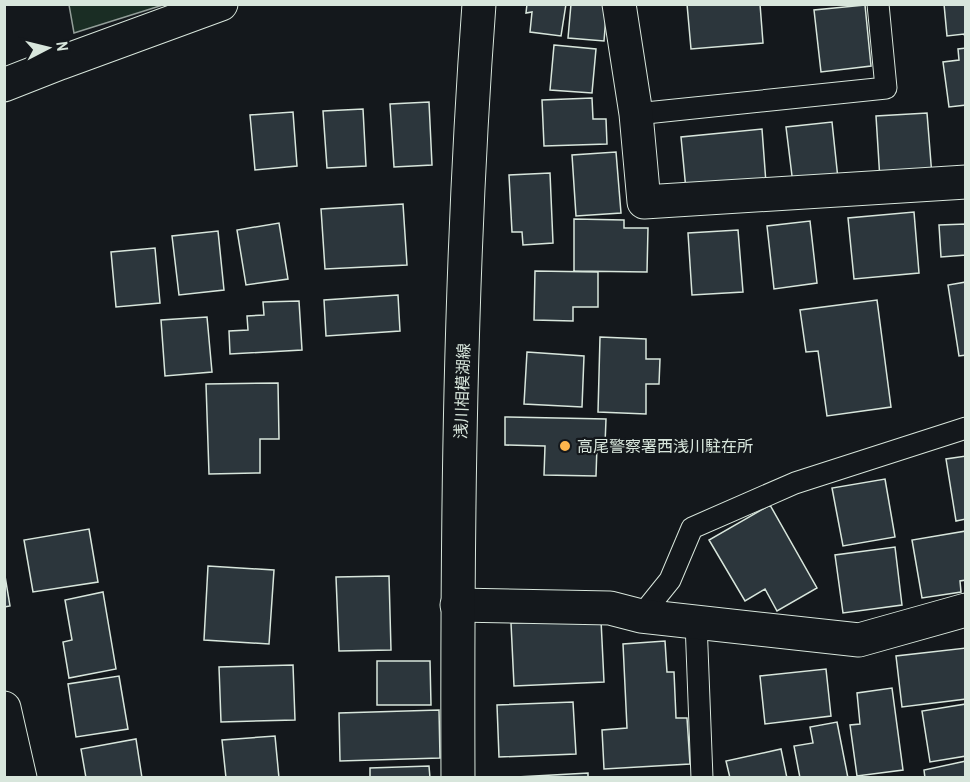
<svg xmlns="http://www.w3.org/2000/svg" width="970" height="782" font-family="'Archivo Narrow','Noto Sans JP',sans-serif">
<rect width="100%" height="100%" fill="#14181c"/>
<path fill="#1a2d24" stroke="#939e99" stroke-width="1.5" d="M 69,5 L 69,4 L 163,5 L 74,33 Z"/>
<path fill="#2c363c" stroke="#d8e6dc" stroke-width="1.5" d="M 527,4 L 566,4 L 561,36 L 530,32 L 532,12 L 526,13 Z
M 571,4 L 607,4 L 604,41 L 568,38 Z
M 687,4 L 760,4 L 763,43 L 691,49 Z
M 944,4 L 966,4 L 966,40 L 964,34 L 947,36 Z
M 865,5 L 871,66 L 821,72 L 814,10 Z
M 554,45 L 596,49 L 592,93 L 550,90 Z
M 966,48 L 966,105 L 949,107 L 943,62 L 959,60 L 958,49 Z
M 592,98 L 593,119 L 606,119 L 607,144 L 544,146 L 542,100 Z
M 429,102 L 432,165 L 394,167 L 390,104 Z
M 363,109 L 366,166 L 327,168 L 323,111 Z
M 293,112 L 297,166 L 255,170 L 250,115 Z
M 927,113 L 932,176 L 880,180 L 876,116 Z
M 832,122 L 838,179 L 793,184 L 786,127 Z
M 762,129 L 766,183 L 686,190 L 681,137 Z
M 616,152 L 621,213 L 576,216 L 572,155 Z
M 550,173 L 553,243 L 523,245 L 522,232 L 512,232 L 509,175 Z
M 403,204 L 407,265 L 325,269 L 321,209 Z
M 914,212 L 919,273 L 854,279 L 848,218 Z
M 574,219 L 624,220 L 624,228 L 648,228 L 647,272 L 574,271 Z
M 810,221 L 817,283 L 774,289 L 767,226 Z
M 279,223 L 288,279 L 246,285 L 237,230 Z
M 966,224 L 966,255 L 941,257 L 939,225 Z
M 738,230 L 743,292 L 692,295 L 688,233 Z
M 218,231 L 224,290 L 179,295 L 172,236 Z
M 155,248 L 160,303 L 116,307 L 111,252 Z
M 535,271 L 598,272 L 598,307 L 573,307 L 573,321 L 534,320 Z
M 966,282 L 966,355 L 959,356 L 948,285 Z
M 398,295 L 400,331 L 326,336 L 324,300 Z
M 877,300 L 891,407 L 827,416 L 818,351 L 806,352 L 800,310 Z
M 299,301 L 302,350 L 230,354 L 229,331 L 248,330 L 247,316 L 264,315 L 263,302 Z
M 207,317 L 212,372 L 165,376 L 161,320 Z
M 600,337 L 646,339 L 646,359 L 660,359 L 659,384 L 646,384 L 646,414 L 598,412 Z
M 527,352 L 584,356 L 582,407 L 524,404 Z
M 278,383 L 279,439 L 260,439 L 260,473 L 209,474 L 206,384 Z
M 505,417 L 606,419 L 605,445 L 597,446 L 596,476 L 544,475 L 545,446 L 505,445 Z
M 966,456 L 966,519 L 956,521 L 946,459 Z
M 885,479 L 895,537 L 843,546 L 832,488 Z
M 770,505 L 817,588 L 777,611 L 765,589 L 745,601 L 709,540 Z
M 89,529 L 98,582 L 33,592 L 24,540 Z
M 966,531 L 966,580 L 960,581 L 961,592 L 922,598 L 912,540 Z
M 895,547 L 902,605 L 843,613 L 835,555 Z
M 208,566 L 274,570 L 269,644 L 204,640 Z
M 4,570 L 10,606 L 4,607 Z
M 389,576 L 391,650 L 339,651 L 336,577 Z
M 103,592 L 116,669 L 69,678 L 63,642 L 72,640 L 65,600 Z
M 601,620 L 604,682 L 514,686 L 511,623 Z
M 665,641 L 667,672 L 674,672 L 676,718 L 687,718 L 690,764 L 604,769 L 602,730 L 627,728 L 623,644 Z
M 966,648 L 966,699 L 902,707 L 896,656 Z
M 377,661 L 430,661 L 431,705 L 377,705 Z
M 293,665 L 295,720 L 221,722 L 219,667 Z
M 826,669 L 831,716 L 765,724 L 760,676 Z
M 119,676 L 128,729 L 76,737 L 68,684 Z
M 892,688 L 903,770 L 857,776 L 850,725 L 860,724 L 857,693 Z
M 573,702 L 576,754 L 499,757 L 497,705 Z
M 966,704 L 966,756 L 930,762 L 922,711 Z
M 439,710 L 440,758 L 340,761 L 339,713 Z
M 837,722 L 848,778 L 800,778 L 794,746 L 813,743 L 810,727 Z
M 275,736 L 279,778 L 226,778 L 222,740 Z
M 136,739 L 142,778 L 86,778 L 81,749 Z
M 781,749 L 787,778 L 730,778 L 726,761 Z
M 966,761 L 966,778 L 925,778 L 924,770 Z
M 429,766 L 430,778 L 370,778 L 370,768 Z
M 588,773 L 588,778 L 519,778 L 518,777 Z"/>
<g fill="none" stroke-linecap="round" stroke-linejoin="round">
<defs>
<path id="service" d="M 636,114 L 886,88 L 878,4
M 641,616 L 670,580 L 692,528 L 795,483 L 966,428
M 696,622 L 702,778"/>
<path id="minor" d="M 619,4 L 636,114 L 644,202 L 966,182
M 4,85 L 60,63 L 221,4
M 457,605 L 610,608 L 641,616 L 859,640 L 966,610
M 4,708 L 20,778"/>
<path id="secondary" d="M 458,778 C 457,520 460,262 479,4"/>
</defs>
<use href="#service" stroke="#d8e6dc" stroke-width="23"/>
<use href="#minor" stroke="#d8e6dc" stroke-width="35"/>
<use href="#secondary" stroke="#d8e6dc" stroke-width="35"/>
<use href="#service" stroke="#14181c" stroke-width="21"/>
<use href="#minor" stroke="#14181c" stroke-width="33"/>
<use href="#secondary" stroke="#14181c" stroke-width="33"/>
</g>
<circle fill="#ffb74d" stroke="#14181c" stroke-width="2" cx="565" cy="446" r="6"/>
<g text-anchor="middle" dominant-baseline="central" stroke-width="4.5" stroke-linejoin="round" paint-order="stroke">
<g font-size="16" fill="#d8e6dc" stroke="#14181c">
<text transform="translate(462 391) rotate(-88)">浅川相模湖線</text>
</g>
<g font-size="16" fill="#d8e6dc" stroke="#14181c" text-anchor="start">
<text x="577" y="446">高尾警察署西浅川駐在所</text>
</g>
</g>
<rect width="970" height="782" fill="none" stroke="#d8e6dc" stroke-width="12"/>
<g transform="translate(48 48) rotate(83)" stroke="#14181c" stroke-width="4.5" paint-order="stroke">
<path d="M0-4.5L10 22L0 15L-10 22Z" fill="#d8e6dc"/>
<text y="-9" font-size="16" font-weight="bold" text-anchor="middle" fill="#d8e6dc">N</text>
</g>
</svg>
